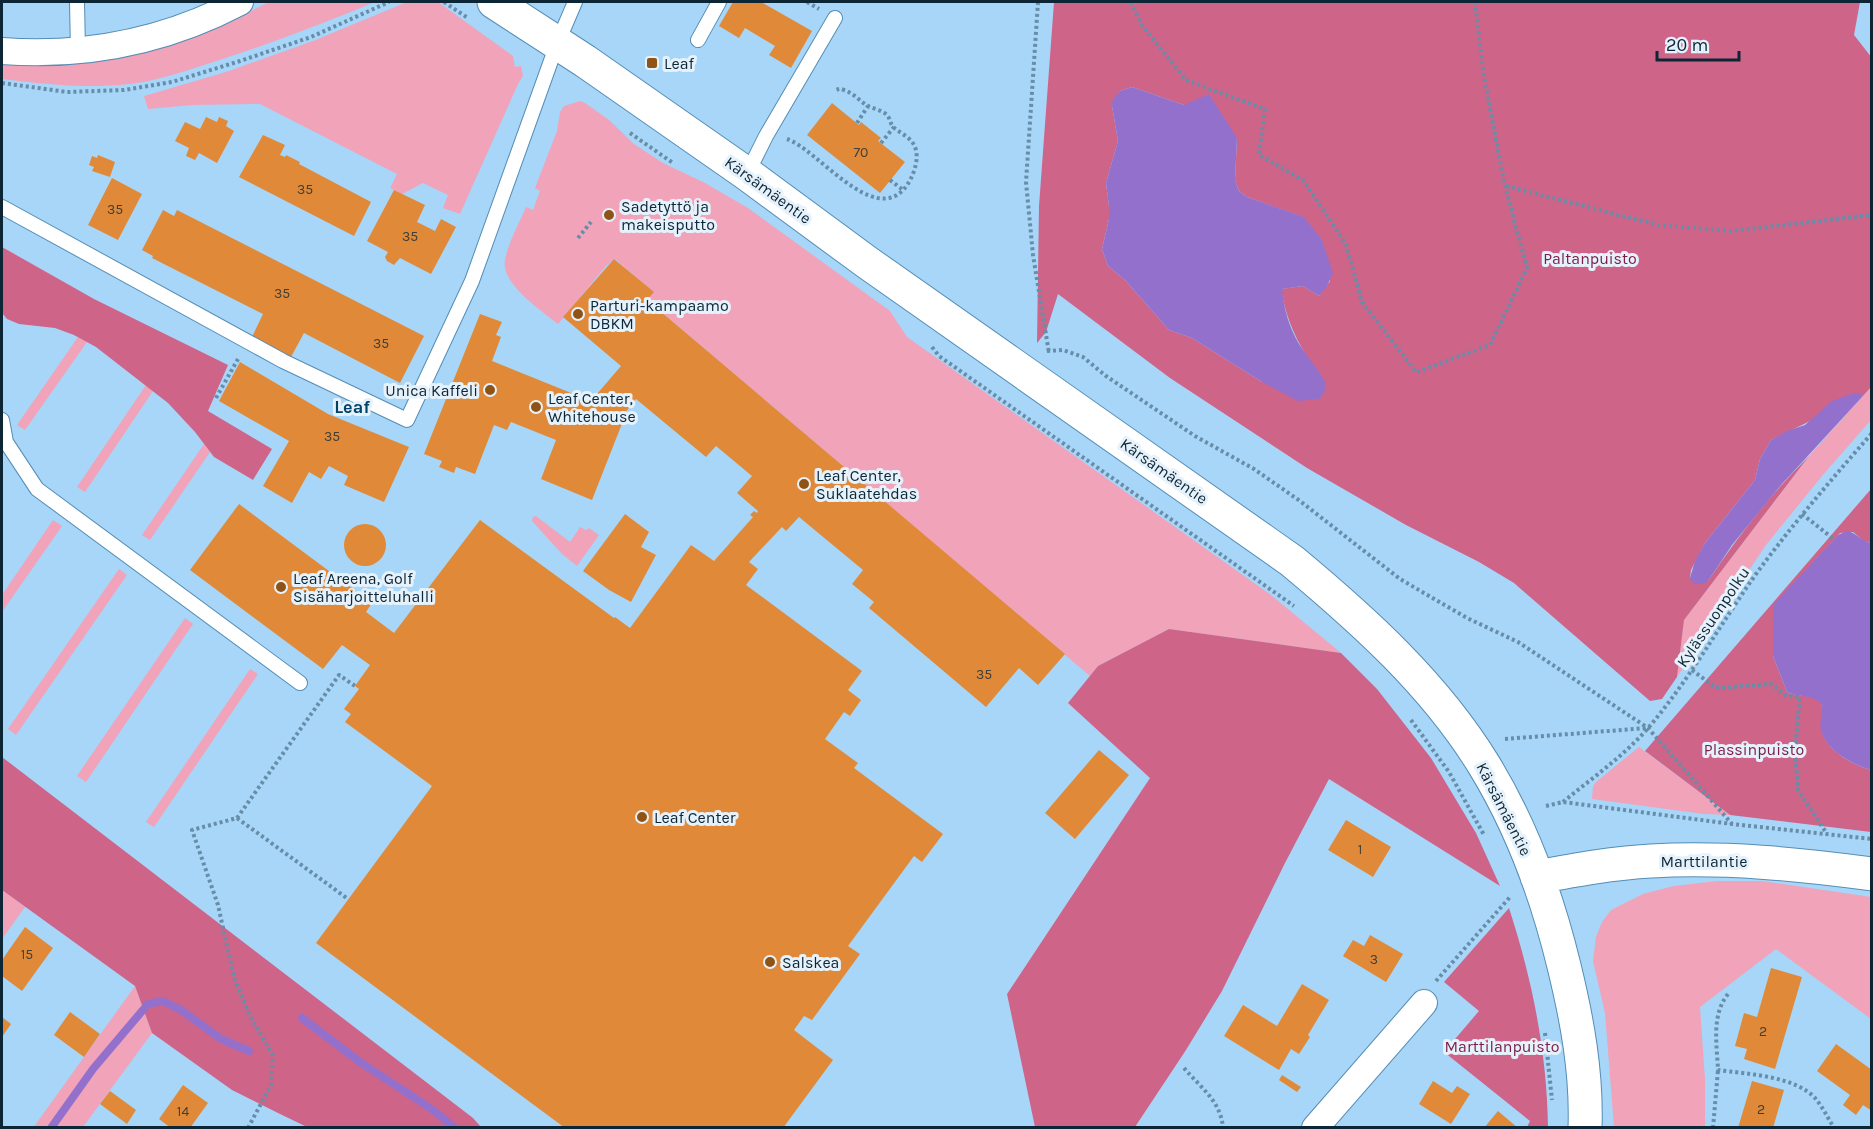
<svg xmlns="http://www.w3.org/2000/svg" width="1873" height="1129" font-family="Karla,sans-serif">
<rect width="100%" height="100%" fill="#a7d6f8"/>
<path fill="#f1a3ba" d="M 269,2 L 375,2 C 319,25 262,47 204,65 C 179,73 155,81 129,84 C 87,89 43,84 2,79 L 2,64 C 107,71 176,49 269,2 Z
M 407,2 L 438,2 L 513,56 L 515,67 L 521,66 L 523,76 L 518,84 L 460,214 L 443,208 L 448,195 L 423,183 L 402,194 L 390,188 L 397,174 L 260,104 L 192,105 L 148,109 L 144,96 L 226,72 L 313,41 Z
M 580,101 L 585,103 L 609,120 L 634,144 L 663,163 L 705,183 L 748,208 L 890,311 L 907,337 L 1271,595 L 1341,653 L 1169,629 L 1098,666 L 1090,676 L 647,300 L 653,292 L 615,259 L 606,266 L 558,324 C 542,311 500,283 505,260 C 508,243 519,224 526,207 L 533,210 L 540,191 L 535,188 L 557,131 L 560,112 L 564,106 Z
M 78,337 L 87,342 L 25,430 L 17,425 Z
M 146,385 L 153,391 L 85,492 L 77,487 Z
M 1871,387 L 1871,420 L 1822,476 L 1766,545 L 1677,677 L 1684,620 L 1809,456 Z
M 204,444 L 210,452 L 150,540 L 142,535 Z
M 536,516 L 570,542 L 580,527 L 586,530 L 589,528 L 599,535 L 577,566 L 562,554 L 532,521 L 533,517 Z
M 53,520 L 62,526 L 2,612 L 2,595 Z
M 119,569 L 127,575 L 16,735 L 8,729 Z
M 185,618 L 193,624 L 86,782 L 77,776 Z
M 250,669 L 258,674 L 154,827 L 146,822 Z
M 1639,747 L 1730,815 L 1704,814 L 1592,799 L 1593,786 L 1596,782 Z
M 1717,881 L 1762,881 L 1871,897 L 1871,1019 L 1776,949 L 1700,1007 L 1705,1079 L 1705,1127 L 1614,1127 L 1605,1013 L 1593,961 L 1596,937 L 1602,922 L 1611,910 L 1643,894 L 1674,886 Z
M 2,890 L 25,907 L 2,939 Z
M 135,986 L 152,1033 L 83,1127 L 33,1128 Z"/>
<path fill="#cf6489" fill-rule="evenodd" d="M 1054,2 L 1860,2 L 1854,35 L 1872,58 L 1871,387 L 1862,397 L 1862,396 L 1771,440 L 1760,459 L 1755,480 L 1705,543 L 1691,570 L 1690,578 L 1708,581 C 1738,536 1771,494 1809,456 L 1684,620 L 1677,677 L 1662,699 L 1650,701 L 1514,583 L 1479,562 L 1406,525 L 1307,468 L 1170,378 L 1058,294 L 1046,332 L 1037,343 L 1039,206 ZM 1132,87 L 1184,105 L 1237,138 L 1235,180 L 1239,191 L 1247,197 L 1303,217 L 1330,281 L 1319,296 L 1303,286 L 1281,289 C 1285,313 1293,334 1306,355 L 1262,382 L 1192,338 L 1169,330 L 1125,280 L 1108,266 L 1102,249 L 1109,219 L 1109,206 L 1106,183 L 1118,141 L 1112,106 L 1120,91 Z
M 2,247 L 94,299 L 228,365 L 208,411 L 272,449 L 253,480 L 214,457 L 195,432 L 168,403 L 96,347 L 74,335 L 55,328 L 19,324 L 7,319 L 2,313 Z
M 1871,489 L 1871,543 L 1864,541 L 1853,532 L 1840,533 L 1774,605 L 1773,656 L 1787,692 C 1796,697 1811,694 1818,700 C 1828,707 1819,721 1822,731 C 1827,751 1853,765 1871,770 L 1871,832 L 1730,815 L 1645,751 Z
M 1169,629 L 1341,653 L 1377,689 L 1431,758 L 1476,833 L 1500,886 L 1329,779 L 1285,863 L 1222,991 L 1186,1050 L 1135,1127 L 1035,1127 L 1007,994 L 1150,778 L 1068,703 L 1098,666 Z
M 2,757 L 473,1118 L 481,1127 L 307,1127 L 278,1113 L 232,1090 L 152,1033 L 135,986 L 2,890 Z
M 1509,908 C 1532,979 1547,1052 1548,1127 L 1527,1127 L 1530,1121 L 1444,1052 L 1479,1011 L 1444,982 Z"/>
<path fill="#9470cd" d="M 1132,87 L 1184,105 L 1209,94 L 1237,138 L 1235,180 L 1239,191 L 1247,197 L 1304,217 L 1322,240 L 1333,273 L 1326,288 L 1319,296 L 1303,286 L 1282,289 C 1284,309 1289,327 1299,344 C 1308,358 1319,369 1326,384 L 1324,393 L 1319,399 L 1298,401 L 1262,382 L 1192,338 L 1169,330 L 1125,280 L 1108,266 L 1102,249 L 1109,219 L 1109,206 L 1106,183 L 1118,141 L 1112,106 L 1113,99 L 1120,91 Z
M 1854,393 L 1860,393 L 1862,397 L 1781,485 L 1732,545 L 1708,581 L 1703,584 L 1694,584 L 1690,578 L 1695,561 L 1705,543 L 1755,480 L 1760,459 L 1771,440 L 1787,431 L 1805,425 L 1832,401 Z
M 1847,531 C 1857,533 1861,541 1871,543 L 1871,770 C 1853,765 1825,750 1821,729 C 1819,721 1823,713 1822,705 C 1814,694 1799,698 1787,692 L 1773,656 L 1773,605 L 1838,535 Z"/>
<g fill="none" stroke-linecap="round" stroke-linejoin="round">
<path stroke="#9470cd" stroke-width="8" d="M 302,1018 L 360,1062 L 433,1110 L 455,1128
M 51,1128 L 93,1069 L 148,1004 L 163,1001 L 181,1010 L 221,1039 L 249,1051"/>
</g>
<path fill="#e08a39" d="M 733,2 L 761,2 L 812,31 L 791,68 L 769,55 L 775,46 L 745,28 L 739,38 L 719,26 Z
M 832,103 L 859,125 L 861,122 L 881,138 L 878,141 L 905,162 L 880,193 L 807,135 Z
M 206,117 L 217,122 L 219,117 L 228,121 L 226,126 L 234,131 L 217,163 L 199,153 L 195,160 L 186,156 L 189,148 L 175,141 L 185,122 L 200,129 Z
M 263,135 L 285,145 L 280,155 L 285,157 L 286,155 L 300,162 L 299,164 L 371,202 L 354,236 L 239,177 Z
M 98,155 L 115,162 L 110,177 L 92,171 L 94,167 L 89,165 L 92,156 L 97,158 Z
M 112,178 L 142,194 L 118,240 L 88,225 Z
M 394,190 L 425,205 L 417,222 L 435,231 L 441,219 L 456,227 L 431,274 L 400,258 L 394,265 L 387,261 L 385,257 L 388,252 L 367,241 Z
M 163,210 L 174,216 L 177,210 L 424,336 L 400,383 L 304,333 L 291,357 L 252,337 L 263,314 L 152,258 L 153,256 L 142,250 Z
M 614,259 L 654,292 L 647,300 L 1065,654 L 1038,685 L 1019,668 L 986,707 L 869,608 L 874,602 L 852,584 L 863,570 L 799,517 L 786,531 L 782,527 L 749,562 L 758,569 L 746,585 L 862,671 L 848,690 L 861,700 L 850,716 L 844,712 L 825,739 L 858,763 L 854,768 L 943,834 L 922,862 L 914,856 L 848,946 L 860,954 L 812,1020 L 804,1016 L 794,1030 L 833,1060 L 783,1128 L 565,1128 L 316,943 L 432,786 L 345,722 L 351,714 L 344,709 L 359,689 L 355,686 L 370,665 L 342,645 L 323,669 L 190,570 L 239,504 L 372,603 L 366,612 L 394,633 L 480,520 L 614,618 L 615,617 L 630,628 L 691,545 L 714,561 L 753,517 L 750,515 L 754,511 L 757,513 L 758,511 L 737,493 L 752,476 L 716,446 L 706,457 L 636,399 L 624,414 L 625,416 L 592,500 L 541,479 L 556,440 L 511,422 L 507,430 L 494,425 L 475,474 L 456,467 L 454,473 L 439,467 L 442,461 L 424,454 L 480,314 L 502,322 L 496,335 L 501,337 L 492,361 L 591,401 L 621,366 L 563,317 Z
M 240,362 L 328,414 L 409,447 L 384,502 L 344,485 L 348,476 L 329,466 L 321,479 L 309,472 L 292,503 L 263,486 L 289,441 L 219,401 Z
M 625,514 L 649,532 L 641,547 L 656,555 L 631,602 L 609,590 L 583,571 Z
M344 545a21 21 0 1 1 42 0a21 21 0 1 1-42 0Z
M 1099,750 L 1129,775 L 1075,839 L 1045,813 Z
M 1346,820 L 1391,847 L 1373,877 L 1328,850 Z
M 25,927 L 53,948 L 22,991 L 2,976 L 2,960 Z
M 1370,935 L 1403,954 L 1386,982 L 1343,956 L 1353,940 L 1364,946 Z
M 1771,968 L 1802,977 L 1775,1069 L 1744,1059 L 1747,1049 L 1735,1046 L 1744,1013 L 1757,1017 Z
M 1302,984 L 1329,1000 L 1308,1035 L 1310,1037 L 1299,1054 L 1291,1049 L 1279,1070 L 1224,1036 L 1243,1005 L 1277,1026 Z
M 70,1012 L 100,1034 L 84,1057 L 54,1035 Z
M 2,1017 L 11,1024 L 2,1037 Z
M 1836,1044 L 1872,1070 L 1872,1111 L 1863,1105 L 1856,1115 L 1843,1105 L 1850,1095 L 1817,1071 Z
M 1282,1075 L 1301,1087 L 1297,1092 L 1279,1080 Z
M 1433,1081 L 1452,1093 L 1457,1086 L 1470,1094 L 1451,1124 L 1419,1104 Z
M 1752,1081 L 1784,1090 L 1773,1128 L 1738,1128 Z
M 183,1085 L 208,1103 L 190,1128 L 171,1128 L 159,1119 Z
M 110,1091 L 136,1110 L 127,1124 L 100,1104 Z
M 1498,1111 L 1518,1128 L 1484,1128 Z"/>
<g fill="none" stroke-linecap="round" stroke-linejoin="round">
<defs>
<path id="lane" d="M 77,2 L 78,51
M 698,40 L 719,2
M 747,174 L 766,136 L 835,18
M 2,207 L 283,361 L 407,420 L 472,281 L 557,44 L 575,2
M 2,420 L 6,442 L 37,489 L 300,683"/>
<path id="street" d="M 2,51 C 85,57 166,41 240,2
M 1315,1128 L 1424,1003"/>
<path id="secondary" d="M 494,2 L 585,61 L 747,174 L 868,263 L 1292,561 C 1364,621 1435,685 1484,765 C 1522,827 1547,896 1564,966 C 1577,1019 1587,1073 1585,1128
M 1537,877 C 1575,870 1613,863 1651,861 C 1725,857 1798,864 1872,874"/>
</defs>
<use href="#lane" stroke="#548db5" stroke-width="16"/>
<use href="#street" stroke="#548db5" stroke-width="28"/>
<use href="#secondary" stroke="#548db5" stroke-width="35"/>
<path stroke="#678da8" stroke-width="4" stroke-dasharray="3 3" stroke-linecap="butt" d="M 444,2 L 468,18
M 807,2 L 819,9
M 1038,2 L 1026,182 L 1033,255 L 1049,353
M 1131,2 L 1141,24 L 1186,80 L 1265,109 L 1259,155 L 1303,180 L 1346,244 L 1362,302 L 1416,372 L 1490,345 L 1527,268 L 1505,186 L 1484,77 L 1475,2
M 2,83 L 67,92 L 124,90 L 172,82 L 240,61 L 311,37 L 389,2
M 857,123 L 868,106
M 630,133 L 673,163
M 787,139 C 817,149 872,225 904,189 C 913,179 921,157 914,145 C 910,137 900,133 893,127 C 890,123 890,118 887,115 C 882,110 873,109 866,105 C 859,100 853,93 844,90 C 839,88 840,89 835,90
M 881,143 L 894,127
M 890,180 L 903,190
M 1506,186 L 1658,225 L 1732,231 L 1872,215
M 578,238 L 591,222
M 932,347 L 939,356 L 1294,606
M 1047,351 L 1063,350 L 1083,357 L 1106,376 L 1195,436 L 1254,469 L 1300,501 L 1400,579 L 1467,618 L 1518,642 L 1648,728 L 1732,824
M 216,398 L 238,359
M 1802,514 L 1835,540
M 1692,670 L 1716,688 L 1772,684 L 1786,696 L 1800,697 L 1795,750 L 1798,790 L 1827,834
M 1411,720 L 1449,772 L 1484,835
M 1505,739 L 1647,728
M 1563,802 C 1592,778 1624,756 1649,727 C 1689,680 1720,625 1756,574 C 1792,525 1832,479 1872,433
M 1546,806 L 1563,802 L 1732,824 L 1872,839
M 237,818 L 348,899
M 1436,981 L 1510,897
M 1728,994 C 1711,1015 1717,1045 1718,1070 C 1747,1074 1796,1076 1816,1099 C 1823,1108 1828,1118 1834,1128
M 1545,1033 L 1552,1100
M 1184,1068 C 1200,1087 1221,1101 1223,1128
M 248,1128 L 271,1085 L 273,1055 L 251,1018 L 234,978 L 218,905 L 192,830 L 237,818 L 339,675 L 355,686
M 1713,1128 L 1718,1070"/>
<use href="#lane" stroke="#fff" stroke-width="14"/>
<use href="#street" stroke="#fff" stroke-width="26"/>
<use href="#secondary" stroke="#fff" stroke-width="33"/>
</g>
<g fill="#8f5315" stroke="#e6f2fb" stroke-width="2">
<rect x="646" y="57" width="12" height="12" rx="3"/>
<circle cx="609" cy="215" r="6"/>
<circle cx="578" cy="314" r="6"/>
<circle cx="490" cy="390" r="6"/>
<circle cx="536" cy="407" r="6"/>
<circle cx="804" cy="484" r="6"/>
<circle cx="281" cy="587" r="6"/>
<circle cx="642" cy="817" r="6"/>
<circle cx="770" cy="962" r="6"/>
</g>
<g text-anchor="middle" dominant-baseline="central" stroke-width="6" stroke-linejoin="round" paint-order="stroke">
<g font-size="14" fill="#423f37">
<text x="861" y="152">70</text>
<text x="305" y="189">35</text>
<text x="115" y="209">35</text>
<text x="410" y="236">35</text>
<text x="282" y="293">35</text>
<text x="381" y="343">35</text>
<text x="332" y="436">35</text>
<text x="984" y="674">35</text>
<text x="1360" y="849">1</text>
<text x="27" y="954">15</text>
<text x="1374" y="959">3</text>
<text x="1763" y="1031">2</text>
<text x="1761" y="1109">2</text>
<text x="183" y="1111">14</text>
</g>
<g font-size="16" fill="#0d2636" stroke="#e6f2fb" text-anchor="start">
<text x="664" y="63">Leaf</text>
<text x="621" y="206">Sadetyttö ja<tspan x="621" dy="18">makeisputto</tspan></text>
<text x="590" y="305">Parturi-kampaamo<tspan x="590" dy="18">DBKM</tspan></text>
<text x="478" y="390" text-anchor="end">Unica Kaffeli</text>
<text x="548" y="398">Leaf Center,<tspan x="548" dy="18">Whitehouse</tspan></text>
<text x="816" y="475">Leaf Center,<tspan x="816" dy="18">Suklaatehdas</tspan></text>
<text x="293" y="578">Leaf Areena, Golf<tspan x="293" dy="18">Sisäharjoitteluhalli</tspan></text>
<text x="654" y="817">Leaf Center</text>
<text x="782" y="962">Salskea</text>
</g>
<g font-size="16" fill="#0d2636" stroke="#e6f2fb">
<text transform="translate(768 190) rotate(36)">Kärsämäentie</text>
<text transform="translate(1164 471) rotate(35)">Kärsämäentie</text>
<text transform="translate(1713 617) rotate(-56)">Kylässuonpolku</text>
<text transform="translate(1504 809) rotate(63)">Kärsämäentie</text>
<text x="1704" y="861">Marttilantie</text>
</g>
<g font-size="16" fill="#7d1c45" stroke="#e6f2fb">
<text x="1590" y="258">Paltanpuisto</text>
<text x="1754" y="749">Plassinpuisto</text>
<text x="1502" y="1046">Marttilanpuisto</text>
</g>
<g font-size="18" font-weight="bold" fill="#004366" stroke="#e6f2fb">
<text x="352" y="407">Leaf</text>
</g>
</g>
<rect width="1873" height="1129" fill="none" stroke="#0d2636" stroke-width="6"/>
<path d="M1657 51v9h82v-9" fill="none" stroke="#0d2636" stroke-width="3"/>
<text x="1666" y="51" font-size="18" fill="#0d2636" stroke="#e6f2fb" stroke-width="4.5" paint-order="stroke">20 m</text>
</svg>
